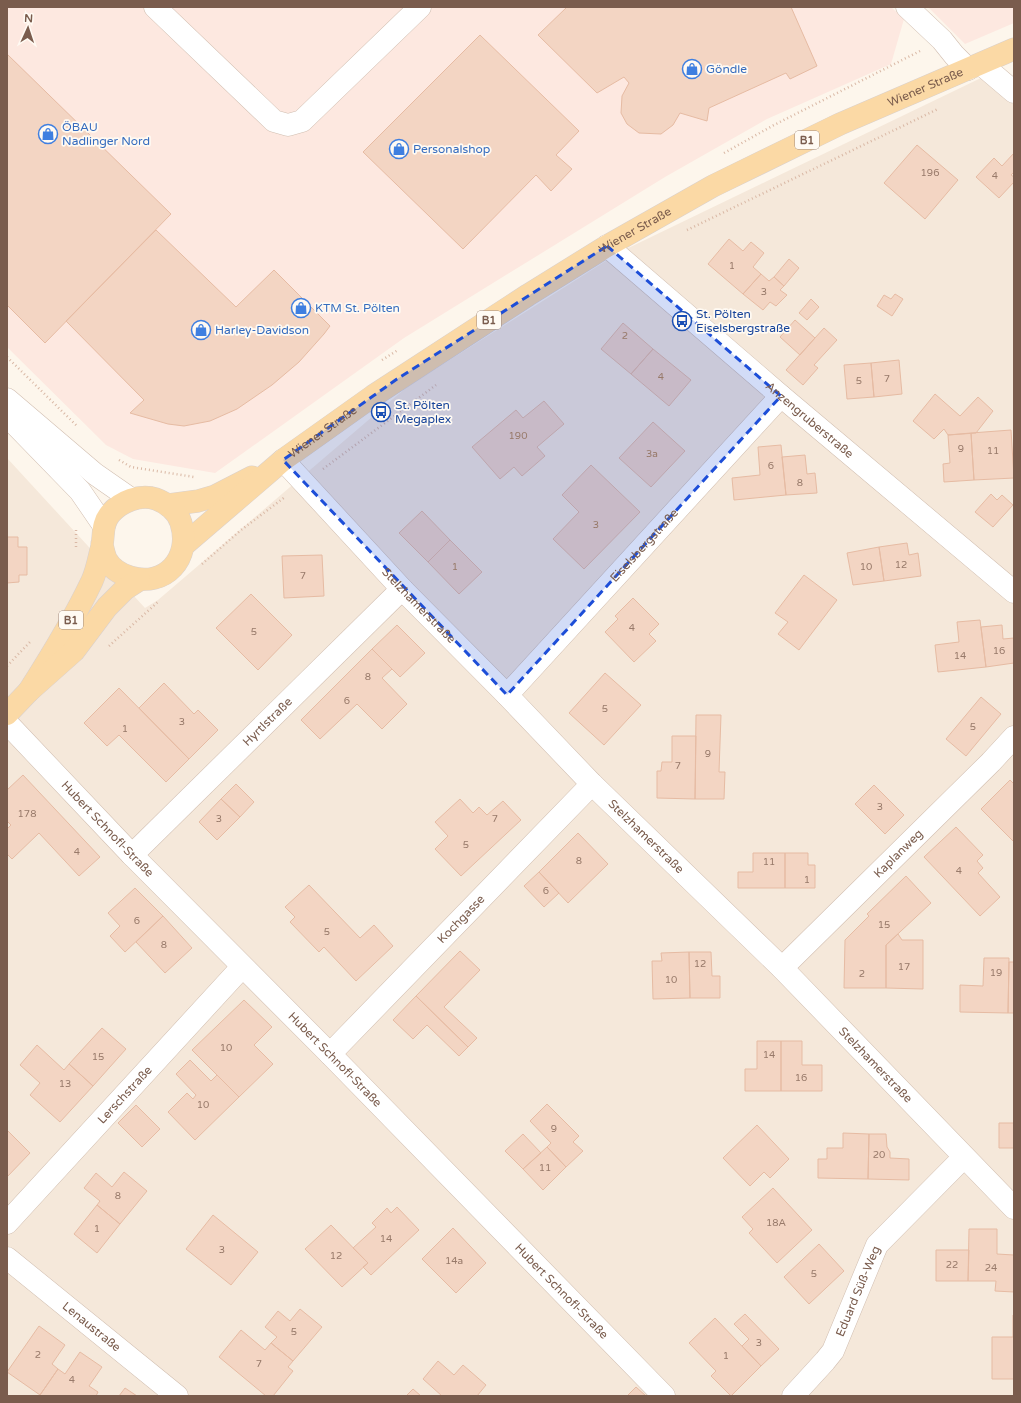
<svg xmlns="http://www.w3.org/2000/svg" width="1021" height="1403" font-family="'Varela Round',sans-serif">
<rect width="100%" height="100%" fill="#fdf6ec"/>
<path fill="#f5e8da" d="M 983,77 L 1014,105 L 1014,1396 L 7,1396 L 7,458 L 145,608 L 158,600 L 407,387 L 620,252 Z"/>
<path fill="#fde8e0" d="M 7,7 L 891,7 L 904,19 L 891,64 L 767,119 L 665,177 L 404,338 L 215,473 L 133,459 L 106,445 L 7,347 Z
M 928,7 L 1014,7 L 1014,23 L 965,44 Z"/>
<path fill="#f3d5c3" stroke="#e6bba3" d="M 567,7 L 791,7 L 817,66 L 790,79 L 786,73 L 709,108 L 707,121 L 680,113 L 673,125 L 661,134 L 639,133 L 627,124 L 621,113 L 622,96 L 629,83 L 624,77 L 597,93 L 538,35 Z
M 480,35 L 579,131 L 556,155 L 572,169 L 551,191 L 536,175 L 463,249 L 363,152 Z
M 7,54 L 171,214 L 45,343 L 7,305 Z
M 917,145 L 958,180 L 925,219 L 884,183 Z
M 1014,153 L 1014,172 L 1011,175 L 1014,177 L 1014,182 L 999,198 L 976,177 L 994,158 L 1002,166 Z
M 156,230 L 236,307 L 274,270 L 330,326 L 324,334 L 299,362 L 272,385 L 237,409 L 210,421 L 184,426 L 168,424 L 130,413 L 144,400 L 66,321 Z
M 729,239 L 743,251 L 751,242 L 764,253 L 753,267 L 761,274 L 743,294 L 708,264 Z
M 789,259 L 799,268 L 784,286 L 774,277 Z
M 761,274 L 769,281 L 774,277 L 784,286 L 780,290 L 787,295 L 776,306 L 770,302 L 763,310 L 743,294 Z
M 895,294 L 903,299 L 892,316 L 877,306 L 884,295 L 891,299 Z
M 811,299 L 819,307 L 807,320 L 799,313 Z
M 795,320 L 815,338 L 800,355 L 780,337 Z
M 623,323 L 653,349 L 631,374 L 601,349 Z
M 824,328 L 837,340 L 814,365 L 818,368 L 803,385 L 786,370 Z
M 653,349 L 691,380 L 669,406 L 631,374 Z
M 899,360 L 902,394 L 874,397 L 871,363 Z
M 871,363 L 874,397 L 847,399 L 844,365 Z
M 935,394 L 960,416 L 978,397 L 993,411 L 976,433 L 948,435 L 944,429 L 934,439 L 913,421 Z
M 544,401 L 564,424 L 537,447 L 545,456 L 522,476 L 514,467 L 500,479 L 472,447 L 516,410 L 523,418 Z
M 653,422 L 685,451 L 651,487 L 619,458 Z
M 1011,430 L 1014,478 L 974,480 L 971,433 Z
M 971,433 L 974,480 L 944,482 L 943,464 L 950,463 L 948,435 Z
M 781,445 L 786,495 L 734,500 L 732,478 L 760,475 L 758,447 Z
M 805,455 L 807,474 L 815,473 L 817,493 L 786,495 L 782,457 Z
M 591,465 L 640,512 L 584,569 L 553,539 L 579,512 L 562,495 Z
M 991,494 L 997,500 L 1002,495 L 1013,505 L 993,527 L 975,512 Z
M 422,511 L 450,540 L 428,562 L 399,533 Z
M 7,537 L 18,537 L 18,547 L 27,547 L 27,575 L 19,575 L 19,582 L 7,583 Z
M 450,540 L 482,572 L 459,594 L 428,562 Z
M 907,543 L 909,555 L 918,553 L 921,576 L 884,581 L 879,547 Z
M 879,547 L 884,581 L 853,585 L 847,553 Z
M 322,555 L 324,596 L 284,598 L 282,556 Z
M 804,575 L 837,600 L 799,650 L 778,634 L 788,622 L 775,613 Z
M 251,594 L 292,635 L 258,670 L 216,628 Z
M 633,598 L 659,624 L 649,634 L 656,641 L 634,662 L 605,632 L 618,619 L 615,616 Z
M 980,620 L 986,667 L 938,672 L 935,645 L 959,642 L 957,622 Z
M 397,625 L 425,653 L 400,677 L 372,649 Z
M 1002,625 L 1003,639 L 1014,638 L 1014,663 L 986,667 L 981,627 Z
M 372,649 L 392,669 L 382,678 L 407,704 L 382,729 L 357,704 L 320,739 L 301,720 Z
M 605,673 L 641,705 L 604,745 L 569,713 Z
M 164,683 L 194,714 L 198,710 L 218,730 L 189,759 L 139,708 Z
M 119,688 L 189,759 L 166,782 L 119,735 L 107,746 L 84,723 Z
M 981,697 L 1001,714 L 966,756 L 946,739 Z
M 696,715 L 721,715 L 719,772 L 725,772 L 724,799 L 695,799 Z
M 672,736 L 696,736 L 695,799 L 657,798 L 657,771 L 661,771 L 662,762 L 672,762 Z
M 23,775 L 100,857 L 79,876 L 39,833 L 12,859 L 7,854 L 7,829 L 11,825 L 7,821 L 7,790 Z
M 1010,780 L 1014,784 L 1014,842 L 981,809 Z
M 236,784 L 254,802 L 240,817 L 221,799 Z
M 874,785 L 904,815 L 885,834 L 855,804 Z
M 221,799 L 240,817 L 217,840 L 199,822 Z
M 460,799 L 473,813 L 479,807 L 487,815 L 503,801 L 521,820 L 461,876 L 435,849 L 448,836 L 435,822 Z
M 956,827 L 983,855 L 977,861 L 983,868 L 978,873 L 1000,897 L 980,916 L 924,857 Z
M 578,833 L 608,864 L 568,903 L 539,872 Z
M 753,853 L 785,853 L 785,888 L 738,888 L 738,872 L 753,872 Z
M 785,853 L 808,853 L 808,865 L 815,865 L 815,888 L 785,888 Z
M 539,872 L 559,893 L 544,907 L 524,886 Z
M 906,876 L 931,903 L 886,945 L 886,988 L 844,988 L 845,940 L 869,916 L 867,914 Z
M 309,885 L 360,938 L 374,925 L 393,946 L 356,981 L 324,947 L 319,952 L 290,922 L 295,917 L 285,907 Z
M 135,888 L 163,916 L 125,952 L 110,936 L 120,926 L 108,913 Z
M 163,916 L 192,948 L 165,973 L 136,942 Z
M 898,934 L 902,940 L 923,940 L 923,989 L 886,988 L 886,945 Z
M 460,951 L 480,970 L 444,1007 L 477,1038 L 468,1047 L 416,996 Z
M 689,952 L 711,952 L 712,976 L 720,976 L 720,998 L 690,998 Z
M 689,952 L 690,998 L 653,999 L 652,961 L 662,961 L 661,953 Z
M 984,958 L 1009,958 L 1008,1013 L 960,1012 L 960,985 L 983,986 Z
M 1009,962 L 1014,962 L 1014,1013 L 1008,1013 Z
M 416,996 L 468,1047 L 459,1056 L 427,1025 L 413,1039 L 393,1020 Z
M 244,1000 L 272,1027 L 254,1045 L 273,1064 L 239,1097 L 192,1050 Z
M 102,1028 L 126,1049 L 93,1086 L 69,1064 Z
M 757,1041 L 781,1041 L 781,1091 L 745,1091 L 745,1069 L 757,1069 Z
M 781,1041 L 802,1041 L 802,1065 L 822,1065 L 822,1091 L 781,1091 Z
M 37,1045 L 64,1070 L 69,1064 L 93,1086 L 60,1122 L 30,1095 L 40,1083 L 20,1065 Z
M 190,1060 L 211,1081 L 217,1075 L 239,1097 L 195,1140 L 168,1112 L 187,1093 L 193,1099 L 196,1095 L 176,1074 Z
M 547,1104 L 579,1136 L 573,1142 L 583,1151 L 566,1167 L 547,1147 L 551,1143 L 530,1121 Z
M 136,1105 L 160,1129 L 142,1147 L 118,1123 Z
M 999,1123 L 1014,1123 L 1014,1148 L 999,1148 Z
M 757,1125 L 789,1159 L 770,1178 L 764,1172 L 750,1186 L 723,1158 Z
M 7,1130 L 30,1153 L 7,1177 Z
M 843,1133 L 869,1134 L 868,1179 L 818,1178 L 818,1159 L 827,1159 L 827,1148 L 843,1148 Z
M 523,1134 L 541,1153 L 523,1169 L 505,1151 Z
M 869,1134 L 886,1134 L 887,1147 L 890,1152 L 890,1158 L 909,1159 L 909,1180 L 868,1179 Z
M 547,1147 L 566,1167 L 543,1190 L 523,1169 Z
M 124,1172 L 147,1191 L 120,1224 L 97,1205 L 100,1201 L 84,1188 L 96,1173 L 112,1187 Z
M 773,1188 L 812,1230 L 777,1263 L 749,1233 L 753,1229 L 742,1217 Z
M 97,1205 L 120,1224 L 97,1253 L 74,1234 Z
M 397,1207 L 419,1230 L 371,1275 L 363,1267 L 368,1263 L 353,1248 L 376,1227 L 372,1223 L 387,1208 L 391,1213 Z
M 213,1215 L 258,1252 L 231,1285 L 186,1249 Z
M 331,1225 L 368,1263 L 342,1287 L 305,1249 Z
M 453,1228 L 486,1263 L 456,1293 L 422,1259 Z
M 969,1229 L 997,1229 L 997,1254 L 1014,1255 L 1014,1292 L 995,1291 L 996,1281 L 968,1281 Z
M 819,1244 L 844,1271 L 809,1304 L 784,1277 Z
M 936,1250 L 969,1250 L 968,1281 L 936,1281 Z
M 300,1309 L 322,1327 L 293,1361 L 271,1343 L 277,1337 L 265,1327 L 278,1311 L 290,1321 Z
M 745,1314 L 779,1349 L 761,1366 L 742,1346 L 749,1339 L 734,1324 Z
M 1014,1314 L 1014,1379 L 992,1379 L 992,1337 L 1013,1337 L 1013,1315 Z
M 715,1318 L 761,1366 L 731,1396 L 711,1376 L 716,1371 L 689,1343 Z
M 39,1326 L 65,1345 L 52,1364 L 58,1369 L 40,1395 L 7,1372 Z
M 241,1330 L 265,1350 L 271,1343 L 293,1361 L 288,1367 L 293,1371 L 273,1396 L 266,1396 L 219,1357 Z
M 80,1352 L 102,1367 L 89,1386 L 98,1392 L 96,1396 L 41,1396 L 40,1395 L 58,1369 L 65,1374 Z
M 438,1361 L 454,1375 L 463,1365 L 486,1385 L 477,1396 L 442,1396 L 423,1379 Z
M 636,1387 L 646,1396 L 627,1396 Z
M 125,1388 L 137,1396 L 119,1396 Z
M 413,1389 L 421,1396 L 406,1396 Z"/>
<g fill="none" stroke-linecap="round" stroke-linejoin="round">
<defs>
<g id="minor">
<path d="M 155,7 L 274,121 L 288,125 L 302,121 L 420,7"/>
<path d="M 907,7 L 942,40 L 954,55 L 968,69"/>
<path d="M 981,64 L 1014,92"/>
<path id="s1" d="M 607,246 L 781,396 L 1014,592"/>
<path d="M 7,399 L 95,474 L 131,499"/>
<path d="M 7,416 L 80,491 L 104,526"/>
<path id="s2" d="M 283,460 L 402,589 L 507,695 L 592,784 L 782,968 L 1014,1208"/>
<path id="s3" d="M 507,695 L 781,396"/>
<path id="s4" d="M 7,723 L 132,855 L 330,1054 L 664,1396"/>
<path id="s5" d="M 132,855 L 402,589"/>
<path id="s6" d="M 782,968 L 991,762 L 1014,737"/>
<path id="s7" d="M 330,1054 L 592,784"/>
<path id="s8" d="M 7,1223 L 242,967"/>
<path id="s9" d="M 7,1258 L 177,1396"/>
<path id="s10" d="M 793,1396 L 825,1361 L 833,1351 L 877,1245 L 964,1157"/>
</g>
<g id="major">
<path d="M 168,505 L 198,501 L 215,496 L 252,477"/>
<path id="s11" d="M 184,545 L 283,460 L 373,396 L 528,295 L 607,246 L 713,186 L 840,124 L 1014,49"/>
<path d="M 29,691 C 52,655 74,619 92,581 C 97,570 99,557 102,546 C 104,534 102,524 110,514 C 121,501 140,494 156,499 C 167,503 178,512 181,523 C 192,558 165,588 130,577 C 120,574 111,568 106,559 C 104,554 103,549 102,544"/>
<path d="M 7,714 L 29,691 L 74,651 L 107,607 L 125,589 L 139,580"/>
</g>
</defs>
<use href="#minor" stroke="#d1beb0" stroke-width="23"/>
<use href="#major" stroke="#dad1cd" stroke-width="23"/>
<path stroke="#d9b8a5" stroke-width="2.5" stroke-dasharray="1 3" stroke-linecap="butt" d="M 724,153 L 774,125 L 920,51
M 687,230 L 938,109
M 7,357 L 77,426
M 382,360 L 398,350
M 119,460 L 131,467 L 194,477
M 323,469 L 436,385
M 76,547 L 76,528
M 202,564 L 241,530 L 285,497
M 109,646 L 159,601
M 7,666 L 30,642"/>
<use href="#minor" stroke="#fff" stroke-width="22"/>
<use href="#major" stroke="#fbd9a5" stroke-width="22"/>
</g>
<path fill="#1d4ed8" fill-opacity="0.2" stroke="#1d4ed8" stroke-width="3" stroke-dasharray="8 5" stroke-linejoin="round" d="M 607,246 L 781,396 L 507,695 L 283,460 L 397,379 Z"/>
<defs>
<symbol id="shop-ring" viewBox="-11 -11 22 22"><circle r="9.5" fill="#fffaf3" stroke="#3f7fe0" stroke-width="1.5"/><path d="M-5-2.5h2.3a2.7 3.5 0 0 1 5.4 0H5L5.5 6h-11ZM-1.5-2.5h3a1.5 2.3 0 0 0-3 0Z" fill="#3f7fe0"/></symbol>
<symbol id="bus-ring" viewBox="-11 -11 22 22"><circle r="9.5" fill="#fffaf3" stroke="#1a4fb4" stroke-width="1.5"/><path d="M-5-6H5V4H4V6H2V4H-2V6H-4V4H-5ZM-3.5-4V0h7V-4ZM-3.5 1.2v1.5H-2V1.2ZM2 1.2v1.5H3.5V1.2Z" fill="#1a4fb4"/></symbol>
</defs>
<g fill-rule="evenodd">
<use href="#shop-ring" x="681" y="58" width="22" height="22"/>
<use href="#shop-ring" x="37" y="123" width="22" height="22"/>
<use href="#shop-ring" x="388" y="138" width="22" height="22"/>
<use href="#shop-ring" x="290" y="297" width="22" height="22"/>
<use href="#bus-ring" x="671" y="310" width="22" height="22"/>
<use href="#shop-ring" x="190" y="319" width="22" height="22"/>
<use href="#bus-ring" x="370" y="401" width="22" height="22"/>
</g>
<g text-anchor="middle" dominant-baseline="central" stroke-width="3.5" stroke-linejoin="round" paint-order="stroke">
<g font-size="10" fill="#987a6a">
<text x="930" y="173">196</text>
<text x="995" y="176">4</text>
<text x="732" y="266">1</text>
<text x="764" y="292">3</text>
<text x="625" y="336">2</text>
<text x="661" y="377">4</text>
<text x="887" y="379">7</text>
<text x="859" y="381">5</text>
<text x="518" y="436">190</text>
<text x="961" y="449">9</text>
<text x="993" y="451">11</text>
<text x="652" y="454">3a</text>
<text x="771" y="466">6</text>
<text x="800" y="483">8</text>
<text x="596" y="525">3</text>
<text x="901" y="565">12</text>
<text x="455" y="567">1</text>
<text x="866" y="567">10</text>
<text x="303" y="576">7</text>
<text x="632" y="628">4</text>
<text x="254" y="632">5</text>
<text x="999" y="651">16</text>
<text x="960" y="656">14</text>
<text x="368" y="677">8</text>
<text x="347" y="701">6</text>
<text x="605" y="709">5</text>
<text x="182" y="722">3</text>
<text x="973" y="727">5</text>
<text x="125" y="729">1</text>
<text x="708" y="754">9</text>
<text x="678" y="766">7</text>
<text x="880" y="807">3</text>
<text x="27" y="814">178</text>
<text x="219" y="819">3</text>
<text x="495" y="819">7</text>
<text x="466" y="845">5</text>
<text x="77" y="852">4</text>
<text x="579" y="861">8</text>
<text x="769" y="862">11</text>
<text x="959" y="871">4</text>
<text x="807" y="880">1</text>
<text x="546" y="891">6</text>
<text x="137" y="921">6</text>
<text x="884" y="925">15</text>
<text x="327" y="932">5</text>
<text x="164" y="945">8</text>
<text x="700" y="964">12</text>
<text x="904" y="967">17</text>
<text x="996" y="973">19</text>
<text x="862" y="974">2</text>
<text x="671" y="980">10</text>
<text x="226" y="1048">10</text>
<text x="769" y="1055">14</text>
<text x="98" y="1057">15</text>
<text x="801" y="1078">16</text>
<text x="65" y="1084">13</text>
<text x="203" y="1105">10</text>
<text x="554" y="1129">9</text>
<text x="879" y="1155">20</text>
<text x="545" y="1168">11</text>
<text x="118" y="1196">8</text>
<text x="776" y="1223">18A</text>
<text x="97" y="1229">1</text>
<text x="386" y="1239">14</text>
<text x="222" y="1250">3</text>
<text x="336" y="1256">12</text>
<text x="454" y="1261">14a</text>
<text x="952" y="1265">22</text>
<text x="991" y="1268">24</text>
<text x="814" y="1274">5</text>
<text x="294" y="1332">5</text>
<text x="759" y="1343">3</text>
<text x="38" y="1355">2</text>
<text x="726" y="1356">1</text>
<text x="259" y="1364">7</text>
<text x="72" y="1380">4</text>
</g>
<g fill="#fffaf3" stroke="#a28b7f" stroke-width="1">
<rect x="795" y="131" width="24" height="18" rx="3"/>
<rect x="477" y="311" width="24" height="18" rx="3"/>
<rect x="59" y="611" width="24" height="18" rx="3"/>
</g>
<g font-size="11" font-weight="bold" fill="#7a5c4d">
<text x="807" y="140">B1</text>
<text x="489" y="320">B1</text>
<text x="71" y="620">B1</text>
</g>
<g font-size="12" fill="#366cbe" stroke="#fffaf3" text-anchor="start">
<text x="706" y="69">Göndle</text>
<text x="62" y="127">ÖBAU<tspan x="62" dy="14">Nadlinger Nord</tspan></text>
<text x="413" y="149">Personalshop</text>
<text x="315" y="308">KTM St. Pölten</text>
<text x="215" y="330">Harley-Davidson</text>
</g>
<g font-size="12" fill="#7a5c4d" stroke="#fffaf3">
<text stroke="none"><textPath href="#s11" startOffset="875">Wiener Straße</textPath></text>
<text stroke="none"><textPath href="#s11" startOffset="551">Wiener Straße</textPath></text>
<text stroke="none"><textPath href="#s1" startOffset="267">Anzengruberstraße</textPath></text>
<text stroke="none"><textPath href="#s11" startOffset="179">Wiener Straße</textPath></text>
<text stroke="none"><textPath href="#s3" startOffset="203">Eiselsbergstraße</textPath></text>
<text stroke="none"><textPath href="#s2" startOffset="199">Stelzhamerstraße</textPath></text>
<text stroke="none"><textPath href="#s5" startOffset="190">Hyrtlstraße</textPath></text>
<text stroke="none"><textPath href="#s4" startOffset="146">Hubert Schnofl-Straße</textPath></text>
<text stroke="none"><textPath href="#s2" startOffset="523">Stelzhamerstraße</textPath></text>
<text stroke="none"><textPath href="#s6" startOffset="163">Kaplanweg</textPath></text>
<text stroke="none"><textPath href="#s7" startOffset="188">Kochgasse</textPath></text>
<text stroke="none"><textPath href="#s4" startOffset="470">Hubert Schnofl-Straße</textPath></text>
<text stroke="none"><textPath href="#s2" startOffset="847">Stelzhamerstraße</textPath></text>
<text stroke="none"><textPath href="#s8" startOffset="174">Lerschstraße</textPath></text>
<text stroke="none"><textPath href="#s4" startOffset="794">Hubert Schnofl-Straße</textPath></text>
<text stroke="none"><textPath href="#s10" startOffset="125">Eduard Süß-Weg</textPath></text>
<text stroke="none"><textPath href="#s9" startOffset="109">Lenaustraße</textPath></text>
</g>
<g font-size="12" fill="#164399" stroke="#fffaf3" text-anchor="start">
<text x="696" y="314">St. Pölten<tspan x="696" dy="14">Eiselsbergstraße</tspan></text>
<text x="395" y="405">St. Pölten<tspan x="395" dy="14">Megaplex</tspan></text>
</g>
</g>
<rect width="1021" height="1403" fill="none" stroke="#7a5c4d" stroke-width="16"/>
<g transform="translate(28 28) rotate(3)" stroke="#fffaf3" stroke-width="3" paint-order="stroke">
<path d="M0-3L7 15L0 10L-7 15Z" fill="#7a5c4d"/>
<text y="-6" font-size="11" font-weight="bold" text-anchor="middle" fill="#7a5c4d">N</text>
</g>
</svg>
